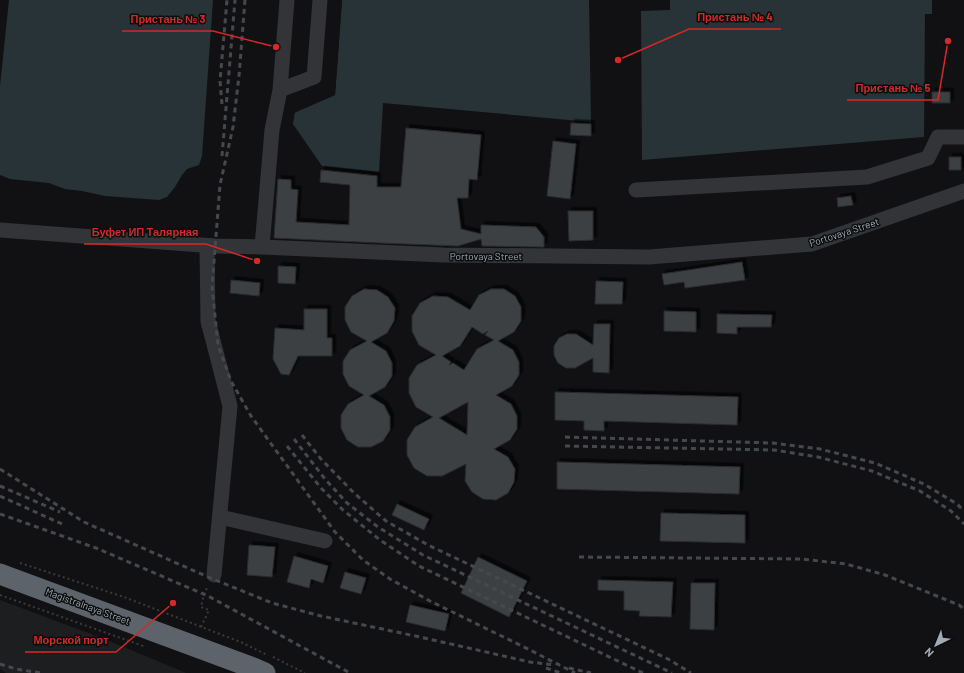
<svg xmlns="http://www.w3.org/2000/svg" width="964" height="673" font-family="Barlow,sans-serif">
<defs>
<filter id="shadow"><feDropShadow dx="3.5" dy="-3.5" stdDeviation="0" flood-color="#0009"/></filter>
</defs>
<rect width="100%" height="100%" fill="#111113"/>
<path fill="#1d1e20" d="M 0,600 L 107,640 L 186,673 L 6,673 L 0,669 Z"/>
<path fill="#273337" d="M 0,0 L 213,0 L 202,156 L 199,165 L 187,169 L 182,175 L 175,187 L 167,197 L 159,200 L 105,196 L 82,191 L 65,189 L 49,183 L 10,179 L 0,175 Z
M 342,0 L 589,0 L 591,122 L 383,103 L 379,172 L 322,166 L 293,124 L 295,111 L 335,95 Z
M 670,0 L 938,0 L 937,14 L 925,14 L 924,137 L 642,160 L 641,11 L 670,10 Z"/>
<path fill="#111113" d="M 0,0 L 9,0 L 0,86 Z
M 340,0 L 342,0 L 335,95 L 292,114 L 294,110 L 312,98 L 333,93 Z
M 932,0 L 940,0 L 939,15 L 938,16 L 932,16 Z"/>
<path fill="#3d4043" stroke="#2b2c2f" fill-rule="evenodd" filter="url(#shadow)" d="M 932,92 L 950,92 L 950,103 L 932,103 Z
M 571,123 L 591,124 L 591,136 L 570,135 Z
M 406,128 L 481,135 L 477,180 L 469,179 L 468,198 L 457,198 L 461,229 L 481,234 L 481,225 L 536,227 L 544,237 L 544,247 L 482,246 L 481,239 L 458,246 L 382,243 L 274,238 L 278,179 L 291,180 L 291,189 L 298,190 L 296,222 L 349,225 L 350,185 L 320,182 L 321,170 L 377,176 L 377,187 L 401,187 Z
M 553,141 L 576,144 L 570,199 L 547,196 Z
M 949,157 L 961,157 L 961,170 L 949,170 Z
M 851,196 L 853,205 L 838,207 L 837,198 Z
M 568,211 L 593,211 L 593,240 L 569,241 Z
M 742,262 L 745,280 L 685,288 L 684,282 L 664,285 L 662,274 Z
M 278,266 L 296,267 L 295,284 L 278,283 Z
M 231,280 L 260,283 L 259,296 L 230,293 Z
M 596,281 L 623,282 L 622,304 L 595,304 Z
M 364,289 L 377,290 L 388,297 L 395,308 L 394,321 L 387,333 L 371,342 L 386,351 L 392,363 L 392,376 L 385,387 L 369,396 L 384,405 L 390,417 L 390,430 L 383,441 L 371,447 L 358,447 L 347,440 L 341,428 L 341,415 L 348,404 L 364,395 L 349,386 L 343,374 L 343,361 L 350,350 L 367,341 L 351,332 L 345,320 L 345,307 L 352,296 Z
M 491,289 L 504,289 L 515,296 L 521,307 L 521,321 L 514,332 L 498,341 L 513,350 L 519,362 L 519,375 L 512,386 L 496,395 L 511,404 L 517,416 L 517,429 L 510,440 L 494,449 L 508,457 L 515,469 L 514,482 L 508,493 L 496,500 L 483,499 L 472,492 L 465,481 L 466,464 L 442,476 L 427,476 L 414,468 L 407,455 L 407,440 L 415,427 L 433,417 L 416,407 L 409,393 L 409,378 L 417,365 L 436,355 L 419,345 L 412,331 L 412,316 L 420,303 L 433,296 L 448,297 L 470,310 L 479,295 ZM 472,327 L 483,334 L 488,331 L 485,335 L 494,340 L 477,349 L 464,370 L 453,363 L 449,365 L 451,362 L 442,356 L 460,346 ZM 468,402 L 467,435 L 439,418 Z
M 304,309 L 327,309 L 327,338 L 332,338 L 332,356 L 298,356 L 289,375 L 281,374 L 273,359 L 275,328 L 304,330 Z
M 664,311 L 696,312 L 696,332 L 664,331 Z
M 717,314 L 772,315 L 771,327 L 737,327 L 737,334 L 717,333 Z
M 594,324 L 610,324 L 609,373 L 593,372 L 593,358 L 575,368 L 566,368 L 558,363 L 554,355 L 554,346 L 559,338 L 567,334 L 576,334 L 593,345 Z
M 555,392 L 738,397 L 737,425 L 604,421 L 604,431 L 584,430 L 584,421 L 555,420 Z
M 557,462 L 740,467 L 739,494 L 557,489 Z
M 397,504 L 429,519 L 424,530 L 392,515 Z
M 661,513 L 745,515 L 745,543 L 660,541 Z
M 249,545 L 275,547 L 272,577 L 247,575 Z
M 294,556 L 328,566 L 323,583 L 311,579 L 309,588 L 287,582 Z
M 478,557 L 527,581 L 509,617 L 461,593 Z
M 345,572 L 366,578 L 361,594 L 340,588 Z
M 598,580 L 673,582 L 671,617 L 639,616 L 640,611 L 624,610 L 624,591 L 598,590 Z
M 691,583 L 715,583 L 714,630 L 690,629 Z
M 410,605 L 449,614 L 445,631 L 406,622 Z"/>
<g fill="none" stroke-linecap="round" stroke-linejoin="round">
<path stroke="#383b3f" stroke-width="2" stroke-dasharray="2 3" stroke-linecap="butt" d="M 20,563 L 124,597 L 243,643 L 267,655
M 0,595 L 146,647
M 201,627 L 209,610 L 201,607 L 204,594 L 208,586
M 273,657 L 305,673"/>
<path stroke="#323438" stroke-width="15" d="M 280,90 L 314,77 L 320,0
M 636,190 L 867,177 L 928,158 L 938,137 L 964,137
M 0,230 L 215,246 L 262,247 L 444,255 L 649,257 L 812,244 L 964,191
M 207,246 L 208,321 L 230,406 L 214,575
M 262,247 L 272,130 L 280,90 L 287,0
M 220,517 L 325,541"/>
<path stroke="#5d636a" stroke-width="21" d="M 0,574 L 256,669 L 265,673"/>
<path stroke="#45494d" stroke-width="3" stroke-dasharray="5 4" stroke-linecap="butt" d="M 245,0 L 239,76 L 233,127 L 220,185 L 212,287 L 218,345 L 231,381 L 251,416 L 335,532 L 363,560 L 390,579 L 430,601 L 530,650 L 575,673
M 222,104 L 220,81 L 227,0
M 222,156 L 235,0
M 302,435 L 321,459 L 354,493 L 386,521 L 428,545 L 668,659 L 691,673
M 565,437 L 772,443 L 820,449 L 875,463 L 924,484 L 957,504 L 964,511
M 294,439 L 325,479 L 347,503 L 378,527 L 423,555 L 672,673
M 287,446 L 321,488 L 343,510 L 380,540 L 419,566 L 643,673
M 565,446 L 774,450 L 818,457 L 872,471 L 920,491 L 951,511 L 964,524
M 0,469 L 84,522 L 208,577 L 272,603 L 321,616 L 420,637 L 530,662 L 555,665
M 0,486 L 60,512
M 0,496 L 62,524
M 0,514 L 96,548 L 208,596 L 350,673
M 579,557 L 801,559 L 846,564 L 885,575 L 959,605 L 964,609
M 0,664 L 16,669 L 41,673
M 546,668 L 561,673
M 569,668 L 591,673"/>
</g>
<g text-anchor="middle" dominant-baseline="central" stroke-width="3" stroke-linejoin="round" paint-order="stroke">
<g font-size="10" fill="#a1abb5" stroke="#0c0d0e">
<text transform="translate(844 232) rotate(-18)">Portovaya Street</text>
<text x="486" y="256">Portovaya Street</text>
<text transform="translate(88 606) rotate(20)">Magistralnaya Street</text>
</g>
</g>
<path fill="none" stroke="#d62828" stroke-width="1.5" d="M618 60L689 29H781M276 47L213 31H122M948 41L938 100H847M257 261L206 244H84M173 603L116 652H25"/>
<g fill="#d62828" stroke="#0c0d0e" stroke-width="1.5">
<circle cx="618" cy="60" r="4"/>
<circle cx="276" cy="47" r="4"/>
<circle cx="948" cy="41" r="4"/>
<circle cx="257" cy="261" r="4"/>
<circle cx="173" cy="603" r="4"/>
</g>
<g font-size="11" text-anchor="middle" font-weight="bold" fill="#d62828" stroke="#0c0d0e" stroke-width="3" stroke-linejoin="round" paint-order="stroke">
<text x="735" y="21">Пристань № 4</text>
<text x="168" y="23">Пристань № 3</text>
<text x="893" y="92">Пристань № 5</text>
<text x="145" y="236">Буфет ИП Талярная</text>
<text x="71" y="644">Морской порт</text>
</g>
<g transform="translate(936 645) rotate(223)" stroke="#0c0d0e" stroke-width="3" paint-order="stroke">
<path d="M0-3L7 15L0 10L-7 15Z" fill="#a1abb5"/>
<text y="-6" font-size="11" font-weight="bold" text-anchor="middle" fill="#a1abb5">N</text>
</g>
</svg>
